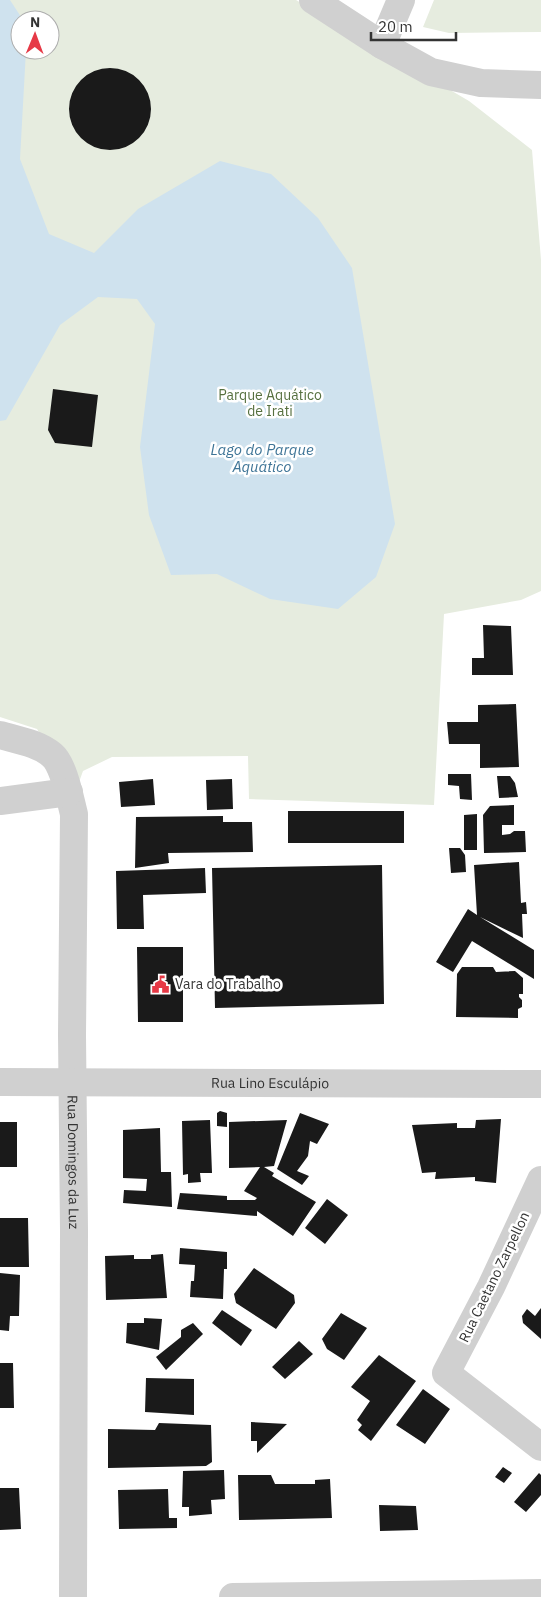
<svg xmlns="http://www.w3.org/2000/svg" width="541" height="1597" font-family="'IBM Plex Sans',sans-serif">
<rect width="100%" height="100%" fill="#fff"/>
<path fill="#e6ecdf" fill-rule="evenodd" d="M 0,0 L 296,0 L 469,101 L 532,150 L 541,260 L 541,591 L 521,600 L 444,614 L 434,805 L 249,799 L 248,756 L 112,757 L 83,771 L 70,807 L 63,771 L 37,729 L 0,717 ZM 20,20 L 50,20 L 50,50 L 20,50 Z
M 434,0 L 541,0 L 541,32 L 449,33 L 423,27 Z"/>
<path fill="#cfe2ee" d="M 0,0 L 10,0 L 23,20 L 20,20 L 20,50 L 26,50 L 20,159 L 49,234 L 94,253 L 138,209 L 220,161 L 271,174 L 318,218 L 352,268 L 395,524 L 376,577 L 338,609 L 270,599 L 217,574 L 171,575 L 149,515 L 140,447 L 155,324 L 137,299 L 98,297 L 60,325 L 6,420 L 0,421 Z"/>
<path fill="#1a1a1a" d="M69 109a41 41 0 1 1 82 0a41 41 0 1 1-82 0Z
M 53,389 L 98,395 L 92,447 L 55,443 L 48,430 Z
M 483,625 L 511,626 L 513,675 L 472,675 L 472,658 L 484,658 Z
M 516,704 L 519,767 L 480,768 L 480,744 L 449,744 L 447,722 L 478,722 L 478,705 Z
M 448,774 L 471,774 L 472,800 L 460,799 L 459,786 L 448,785 Z
M 497,776 L 510,776 L 515,783 L 518,797 L 499,798 Z
M 153,779 L 155,805 L 121,807 L 119,782 Z
M 232,779 L 233,809 L 207,810 L 206,780 Z
M 514,805 L 514,825 L 502,825 L 502,835 L 510,834 L 514,831 L 525,831 L 526,852 L 484,853 L 483,815 L 490,806 Z
M 288,811 L 404,811 L 404,843 L 288,843 Z
M 477,814 L 477,850 L 464,850 L 464,815 Z
M 223,816 L 223,822 L 252,822 L 253,852 L 168,853 L 169,863 L 135,868 L 136,817 Z
M 449,848 L 460,848 L 465,855 L 466,872 L 451,873 Z
M 519,862 L 521,903 L 526,902 L 527,914 L 522,914 L 523,938 L 480,917 L 534,950 L 534,979 L 472,941 L 453,972 L 436,962 L 468,909 L 477,915 L 474,865 Z
M 382,865 L 384,1004 L 215,1008 L 212,868 Z
M 205,868 L 206,893 L 143,895 L 144,929 L 117,929 L 116,871 Z
M 137,947 L 183,947 L 183,1022 L 138,1022 Z
M 462,967 L 493,967 L 496,972 L 515,971 L 523,978 L 523,994 L 519,994 L 519,997 L 522,1000 L 522,1007 L 518,1009 L 518,1018 L 456,1017 L 457,974 Z
M 220,1111 L 227,1113 L 227,1127 L 217,1126 L 217,1113 Z
M 300,1113 L 329,1124 L 317,1144 L 310,1141 L 308,1156 L 297,1171 L 309,1176 L 302,1185 L 277,1169 Z
M 501,1119 L 496,1183 L 475,1181 L 475,1177 L 435,1179 L 436,1172 L 422,1173 L 412,1125 L 457,1123 L 457,1128 L 475,1128 L 476,1120 Z
M 210,1120 L 212,1173 L 200,1173 L 201,1182 L 188,1183 L 188,1174 L 183,1175 L 182,1121 Z
M 287,1120 L 274,1166 L 264,1167 L 274,1173 L 272,1176 L 316,1202 L 293,1236 L 257,1211 L 257,1216 L 177,1209 L 180,1193 L 227,1196 L 227,1200 L 255,1200 L 257,1198 L 244,1191 L 260,1167 L 229,1168 L 229,1122 Z
M 0,1122 L 17,1122 L 17,1167 L 0,1167 Z
M 160,1128 L 161,1172 L 171,1172 L 172,1207 L 123,1203 L 124,1190 L 146,1191 L 147,1179 L 123,1178 L 123,1130 Z
M 327,1199 L 348,1215 L 325,1244 L 305,1228 Z
M 0,1218 L 28,1218 L 29,1267 L 0,1267 Z
M 180,1248 L 227,1252 L 227,1269 L 224,1269 L 223,1299 L 190,1297 L 191,1281 L 194,1281 L 195,1265 L 179,1264 Z
M 163,1254 L 167,1298 L 106,1300 L 105,1256 L 134,1255 L 134,1259 L 151,1259 L 151,1255 Z
M 254,1268 L 294,1295 L 295,1303 L 276,1329 L 236,1303 L 234,1294 Z
M 0,1273 L 20,1275 L 19,1316 L 10,1316 L 9,1331 L 0,1330 Z
M 541,1308 L 541,1339 L 523,1323 L 522,1316 L 527,1309 L 535,1316 Z
M 222,1310 L 252,1330 L 241,1346 L 212,1323 Z
M 341,1313 L 367,1328 L 344,1360 L 327,1349 L 322,1339 Z
M 144,1318 L 162,1319 L 159,1350 L 126,1343 L 127,1323 L 144,1323 Z
M 193,1323 L 203,1334 L 166,1370 L 156,1357 L 181,1337 L 181,1330 Z
M 299,1341 L 313,1354 L 285,1379 L 272,1367 Z
M 379,1355 L 416,1381 L 371,1441 L 358,1430 L 362,1425 L 357,1420 L 370,1401 L 351,1387 Z
M 0,1363 L 13,1363 L 14,1408 L 0,1408 Z
M 146,1378 L 194,1379 L 194,1415 L 145,1412 Z
M 423,1389 L 450,1409 L 425,1444 L 396,1425 Z
M 251,1422 L 287,1424 L 257,1453 L 257,1441 L 251,1441 Z
M 159,1423 L 211,1425 L 212,1462 L 206,1466 L 108,1468 L 108,1429 L 155,1430 Z
M 503,1467 L 512,1473 L 504,1483 L 495,1477 Z
M 224,1470 L 225,1499 L 211,1500 L 212,1514 L 189,1516 L 189,1507 L 182,1507 L 183,1471 Z
M 539,1473 L 541,1475 L 541,1495 L 526,1512 L 514,1502 Z
M 238,1475 L 271,1475 L 275,1484 L 315,1484 L 315,1480 L 330,1479 L 332,1518 L 239,1520 Z
M 0,1488 L 19,1488 L 21,1529 L 0,1530 Z
M 168,1489 L 169,1518 L 177,1518 L 177,1528 L 119,1529 L 118,1490 Z
M 379,1505 L 416,1506 L 418,1530 L 380,1531 Z"/>
<g fill="none" stroke-linecap="round" stroke-linejoin="round">
<g stroke="#d0d0d0" stroke-width="28">
<path d="M 313,0 L 382,45 L 431,72 L 481,83 L 541,85"/>
<path d="M 382,45 L 401,0"/>
<path id="s1" d="M 0,735 C 17,740 38,743 52,755 C 64,765 70,799 74,814 L 72,1035 L 74,1231 L 73,1597"/>
<path d="M 0,801 L 69,792"/>
<path id="s2" d="M 0,1082 L 541,1084"/>
<path d="M 541,1180 L 491,1287 L 446,1373 L 541,1447"/>
<path d="M 233,1597 L 541,1593"/>
</g>
</g>
<defs>
<symbol id="civic-bare" viewBox="-9 -9 18 18"><path d="M-.6-6.5H3V-4.5H.6V-3L4-1V1h2V6H-6V1h2V-1L-.6-3ZM-1.2 2.5V6h2.4V2.5Z" fill="#e63946" stroke="#fff" stroke-width="2.5" paint-order="stroke"/></symbol>
</defs>
<g fill-rule="evenodd">
<use href="#civic-bare" x="148" y="972" width="25" height="25"/>
</g>
<g text-anchor="middle" dominant-baseline="central" stroke-width="5" stroke-linejoin="round" paint-order="stroke">
<g font-size="14" fill="#56703f" stroke="#fff">
<text x="270" y="395">Parque Aquático<tspan x="270" dy="16">de Irati</tspan></text>
</g>
<g font-size="14" fill="#333" stroke="#fff" text-anchor="start">
<text x="175" y="984">Vara do Trabalho</text>
</g>
<g font-size="14" fill="#333" stroke="#fff">
<text stroke="none"><textPath href="#s2" startOffset="270">Rua Lino Esculápio</textPath></text>
<text stroke="none"><textPath href="#s1" startOffset="468">Rua Domingos da Luz</textPath></text>
<text transform="translate(494 1277) rotate(-64)">Rua Caetano Zarpellon</text>
</g>
<g font-size="15" font-style="italic" fill="#3f7597" stroke="#fff">
<text x="262" y="449">Lago do Parque<tspan x="262" dy="17">Aquático</tspan></text>
</g>
</g>
<g transform="translate(35 35) rotate(1)"><circle r="24" fill="#ffffff" stroke="#adadad"/>
<path d="M0-4L9 19L0 12L-9 19Z" fill="#e63946"/>
<text y="-8" font-size="14" font-weight="bold" text-anchor="middle" fill="#333333">N</text>
</g>
<path d="M371 32v8h85v-8" fill="none" stroke="#333333" stroke-width="2.5"/>
<text x="378" y="32" font-size="15" fill="#333333" stroke="#ffffff" stroke-width="4" paint-order="stroke">20 m</text>
</svg>
